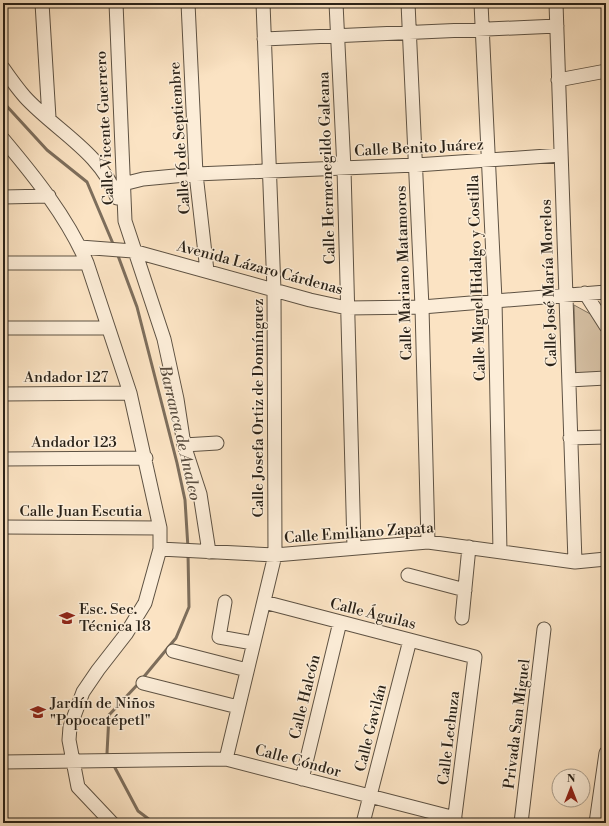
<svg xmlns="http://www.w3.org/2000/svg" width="609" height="826" font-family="'Libre Bodoni',serif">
<rect width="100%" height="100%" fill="#fbe3c3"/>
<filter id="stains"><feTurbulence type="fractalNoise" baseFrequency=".005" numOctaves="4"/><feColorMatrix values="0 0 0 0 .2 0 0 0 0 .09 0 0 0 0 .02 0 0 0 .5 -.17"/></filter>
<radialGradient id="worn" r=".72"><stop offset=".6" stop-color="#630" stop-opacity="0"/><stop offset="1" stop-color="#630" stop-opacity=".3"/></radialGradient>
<path fill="#d7c2a6" stroke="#80725f" d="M 574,305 L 594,316 L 606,336 L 606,374 L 576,376 Z"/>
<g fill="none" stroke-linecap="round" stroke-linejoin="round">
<path stroke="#7d6e5c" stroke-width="3" d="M 3,102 L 47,150 L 87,182 L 114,246
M 117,253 L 137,307 L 177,463 L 185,500 L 188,548
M 142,679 L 176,638 L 189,607 L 188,553
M 110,758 L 107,753 L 109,715 L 139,683
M 113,764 L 138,811 L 154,823"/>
<defs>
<path id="minor" d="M 42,3 L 49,118
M 116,3 L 125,221 L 164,339 L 177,399 L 184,445 L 200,494 L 209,552
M 188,3 L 196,174 L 207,271
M 336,3 L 344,169 L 354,547
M 408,3 L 422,307 L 428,542
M 481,3 L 495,300 L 500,552
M 556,3 L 575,562
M 264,39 L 557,26
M 3,68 C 10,78 17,88 25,97 C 55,130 102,153 117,198
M 558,80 L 606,71
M 3,139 C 35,177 67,217 87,263 L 130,393 L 160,528 L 160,549 L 145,603 L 126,634 L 98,670 L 83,692 L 70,727 L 69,740 L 78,787 L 112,823
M 114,190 L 123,184 L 143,179 L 196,174 L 416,165 L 561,155
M 3,197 L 49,196
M 80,247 L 133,251 L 310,300 L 347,308 L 422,307 L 606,292
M 3,263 L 87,263
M 585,293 L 606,326
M 3,328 L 107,328
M 569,380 L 606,378
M 3,394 L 130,393
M 570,438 L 606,437
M 184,445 L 217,443
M 3,459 L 146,458
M 3,527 L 160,528
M 160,549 L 275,555 L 428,542 L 575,562 L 606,559
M 408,575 L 465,590
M 225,602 L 219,637 L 253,643
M 264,602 L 475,657 L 454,823
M 462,618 L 469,547
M 173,651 L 247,670
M 143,683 L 238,707
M 226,759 L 275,555 L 274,290 L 263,3
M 3,762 L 226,759 L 455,818
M 302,779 L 340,622
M 363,823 L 410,640
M 521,823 L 544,629
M 596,823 L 606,753"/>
</defs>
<use href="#minor" stroke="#5e5243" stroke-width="15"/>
<use href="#minor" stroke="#fcedd8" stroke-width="13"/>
</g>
<defs>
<symbol id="school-bare" viewBox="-9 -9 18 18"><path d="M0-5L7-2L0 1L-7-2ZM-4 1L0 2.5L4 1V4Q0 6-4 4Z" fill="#8f2418" stroke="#fcedd8" stroke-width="2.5" paint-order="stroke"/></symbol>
</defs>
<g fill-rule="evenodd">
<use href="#school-bare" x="56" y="607" width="22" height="22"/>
<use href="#school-bare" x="27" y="701" width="22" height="22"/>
</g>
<g text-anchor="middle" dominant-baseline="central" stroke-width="3" stroke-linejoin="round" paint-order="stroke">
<g font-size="15" fill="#2a2218" stroke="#fcedd8">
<text transform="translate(105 128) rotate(-93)">Calle Vicente Guerrero</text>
<text transform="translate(180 138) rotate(-94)">Calle 16 de Septiembre</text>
<text transform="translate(419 148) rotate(-3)">Calle Benito Juárez</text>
<text transform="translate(327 168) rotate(-92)">Calle Hermenegildo Galeana</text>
<text transform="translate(260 268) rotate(15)">Avenida Lázaro Cárdenas</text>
<text transform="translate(404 273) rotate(-92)">Calle Mariano Matamoros</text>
<text transform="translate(477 278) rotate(-92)">Calle Miguel Hidalgo y Costilla</text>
<text transform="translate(549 283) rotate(-92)">Calle José María Morelos</text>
<text x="66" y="377">Andador 127</text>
<text transform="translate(258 408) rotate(-90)">Calle Josefa Ortiz de Domínguez</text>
<text x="74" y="442">Andador 123</text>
<text x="81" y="511">Calle Juan Escutia</text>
<text transform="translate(359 533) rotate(-4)">Calle Emiliano Zapata</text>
<text transform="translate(373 614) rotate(14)">Calle Águilas</text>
<text transform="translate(305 697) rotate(-76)">Calle Halcón</text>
<text transform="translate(517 724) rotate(-83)">Privada San Miguel</text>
<text transform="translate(371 728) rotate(-76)">Calle Gavilán</text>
<text transform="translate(449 738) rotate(-83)">Calle Lechuza</text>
<text transform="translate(298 761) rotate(15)">Calle Cóndor</text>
</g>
<g font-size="15" fill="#2a2218" stroke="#fcedd8" text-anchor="start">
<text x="79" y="609">Esc. Sec.<tspan x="79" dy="17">Técnica 18</tspan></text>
<text x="50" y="703">Jardín de Niños<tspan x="50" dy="17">"Popocatépetl"</tspan></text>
</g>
<g font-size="16" font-style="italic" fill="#5a4e40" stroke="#fcedd8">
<text transform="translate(180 433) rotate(77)">Barranca de Analco</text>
</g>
</g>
<rect width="609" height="826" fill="none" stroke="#fbe3c3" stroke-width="16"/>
<rect x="4" y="4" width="601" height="818" fill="none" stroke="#2a2218" stroke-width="2"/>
<rect x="8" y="8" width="593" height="810" fill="none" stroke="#2a2218"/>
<g transform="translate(571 788)"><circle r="19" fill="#fcedd8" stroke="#a89c8b"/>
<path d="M0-3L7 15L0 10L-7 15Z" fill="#8f2418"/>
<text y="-6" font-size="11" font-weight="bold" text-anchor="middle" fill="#2a2218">N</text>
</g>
<rect width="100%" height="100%" filter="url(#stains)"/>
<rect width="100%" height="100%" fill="url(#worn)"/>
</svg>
